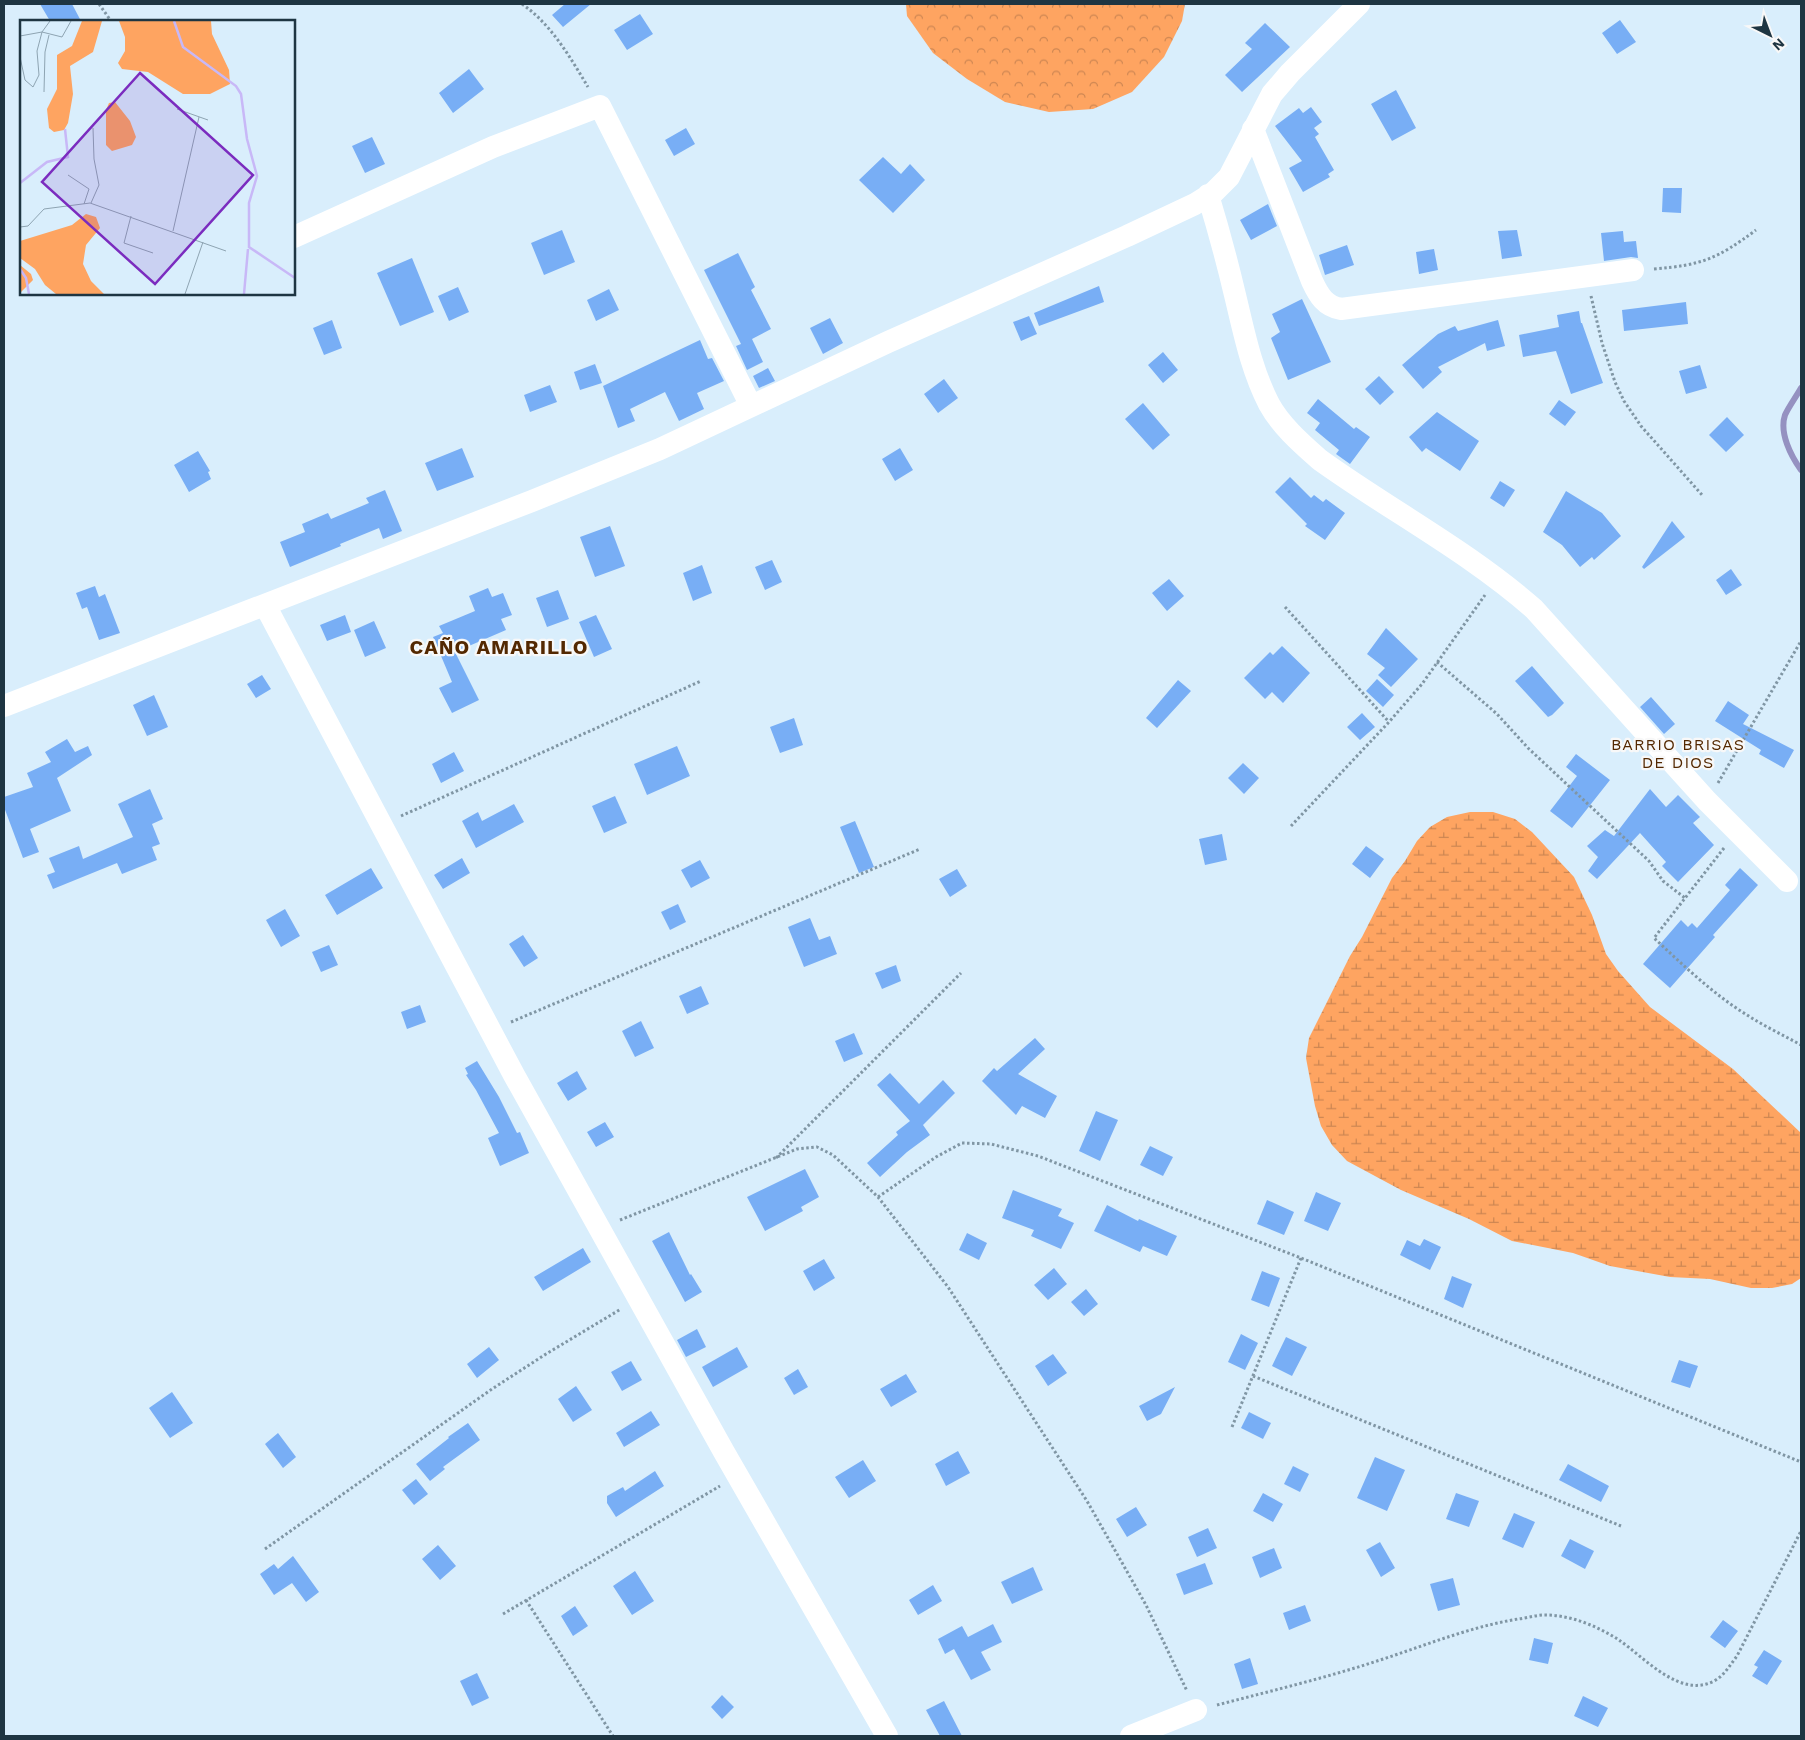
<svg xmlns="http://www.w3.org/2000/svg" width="1805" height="1740" font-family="'Work Sans',sans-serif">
<defs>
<pattern id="forest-crowns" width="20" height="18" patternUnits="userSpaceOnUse" patternTransform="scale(1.25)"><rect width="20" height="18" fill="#fea461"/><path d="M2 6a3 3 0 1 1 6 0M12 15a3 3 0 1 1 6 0" fill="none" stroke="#cd8652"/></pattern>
<pattern id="wetland-marsh" width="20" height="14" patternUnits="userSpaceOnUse" patternTransform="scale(1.25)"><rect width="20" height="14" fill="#fea461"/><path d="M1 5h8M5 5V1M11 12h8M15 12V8" fill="none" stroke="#cd8652"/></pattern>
</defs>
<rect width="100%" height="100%" fill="#d9eefc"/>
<path fill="url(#forest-crowns)" d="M 906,4 L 1185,4 L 1182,21 L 1164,57 L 1132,92 L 1093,109 L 1049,112 L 1005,102 L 967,79 L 933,53 L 907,16 Z"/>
<path fill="url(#wetland-marsh)" d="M 1470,812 L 1493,812 L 1515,819 L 1532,832 L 1574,877 L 1592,915 L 1606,954 L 1618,971 L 1650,1007 L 1733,1069 L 1801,1133 L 1801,1278 L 1792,1284 L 1772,1288 L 1751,1288 L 1710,1279 L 1670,1277 L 1610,1266 L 1573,1253 L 1512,1241 L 1469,1219 L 1401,1190 L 1347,1161 L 1332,1145 L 1321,1126 L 1315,1106 L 1306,1058 L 1309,1038 L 1350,956 L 1362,937 L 1392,878 L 1405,861 L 1417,841 L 1430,827 L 1447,817 Z"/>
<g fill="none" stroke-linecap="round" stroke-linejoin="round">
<path stroke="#9591c1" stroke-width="6" d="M 1801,388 C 1796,397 1789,406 1785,415 C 1779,433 1791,456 1801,470"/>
</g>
<path fill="#78aef5" d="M 40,4 L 72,4 L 81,21 L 50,21 Z
M 565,4 L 591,4 L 563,27 L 552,15 Z
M 640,14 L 653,34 L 627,50 L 614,30 Z
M 1620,20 L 1636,42 L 1617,54 L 1602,33 Z
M 1265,23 L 1290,47 L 1242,92 L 1225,75 L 1252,49 L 1245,43 Z
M 469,69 L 484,89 L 453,113 L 439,93 Z
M 1396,90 L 1416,128 L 1392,141 L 1371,104 Z
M 1311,107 L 1322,122 L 1314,128 L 1319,134 L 1315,137 L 1334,170 L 1328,174 L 1330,177 L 1303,192 L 1289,168 L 1302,161 L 1275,126 L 1299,108 L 1303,113 Z
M 686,128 L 695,144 L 674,156 L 665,140 Z
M 372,137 L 385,164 L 365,173 L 352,146 Z
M 883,157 L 901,174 L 910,164 L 925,180 L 893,213 L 859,180 Z
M 1663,188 L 1682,188 L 1681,213 L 1662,212 Z
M 1268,204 L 1277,226 L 1251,240 L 1240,220 Z
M 562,230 L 575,262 L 544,275 L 531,243 Z
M 1517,230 L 1522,256 L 1502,259 L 1498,231 Z
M 1623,231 L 1624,242 L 1636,241 L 1638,258 L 1631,257 L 1604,261 L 1601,233 Z
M 1347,245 L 1354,265 L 1325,275 L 1319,255 Z
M 1434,249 L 1438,270 L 1419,274 L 1416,252 Z
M 738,253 L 755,287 L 751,290 L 771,329 L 752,339 L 763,362 L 747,370 L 736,346 L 741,344 L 704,270 Z
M 412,258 L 434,312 L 400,326 L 377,273 Z
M 1099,286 L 1104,302 L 1039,326 L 1034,313 Z
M 458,287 L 469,312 L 449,321 L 438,296 Z
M 609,289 L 619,310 L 596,321 L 587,300 Z
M 1302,299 L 1331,362 L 1288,380 L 1271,338 L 1280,332 L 1272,314 Z
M 1686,302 L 1688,324 L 1624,331 L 1622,310 Z
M 1579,311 L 1581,323 L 1582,323 L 1603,383 L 1571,394 L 1556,351 L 1523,357 L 1519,335 L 1559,327 L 1557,315 Z
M 1029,316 L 1037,334 L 1021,341 L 1013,322 Z
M 830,318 L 843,343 L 823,354 L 810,328 Z
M 332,320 L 342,348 L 324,355 L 313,328 Z
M 1498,320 L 1505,346 L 1487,351 L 1485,343 L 1438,367 L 1442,372 L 1423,389 L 1402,365 L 1438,334 L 1455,326 L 1458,331 Z
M 700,340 L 708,359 L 712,358 L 724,381 L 697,393 L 704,409 L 679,421 L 665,392 L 630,409 L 635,421 L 618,428 L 603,386 Z
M 1163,352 L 1178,370 L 1163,383 L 1148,365 Z
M 595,364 L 602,383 L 580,390 L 574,372 Z
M 1700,365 L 1707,388 L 1686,394 L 1679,371 Z
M 768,368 L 775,381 L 759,388 L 753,376 Z
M 1379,376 L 1394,392 L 1380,405 L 1365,389 Z
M 944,379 L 958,398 L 938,413 L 924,394 Z
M 550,385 L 557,402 L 530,412 L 524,395 Z
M 1318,399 L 1354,429 L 1356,427 L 1370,437 L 1350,464 L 1336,454 L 1339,450 L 1315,430 L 1320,423 L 1307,413 Z
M 1559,400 L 1576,412 L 1565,426 L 1549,414 Z
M 1143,403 L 1170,435 L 1153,450 L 1125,419 Z
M 1437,412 L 1479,441 L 1460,471 L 1426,448 L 1422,452 L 1409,437 Z
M 1727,417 L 1744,435 L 1726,452 L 1709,435 Z
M 462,448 L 474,477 L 437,491 L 425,463 Z
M 900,448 L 913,470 L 895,481 L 882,459 Z
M 198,451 L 210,471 L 208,472 L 211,479 L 189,492 L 174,465 Z
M 1290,477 L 1311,498 L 1314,495 L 1323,502 L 1326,499 L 1345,513 L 1325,540 L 1305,526 L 1307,524 L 1275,492 Z
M 1500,481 L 1515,490 L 1504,507 L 1490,498 Z
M 385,490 L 402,531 L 383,539 L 379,528 L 340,544 L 341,546 L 290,567 L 280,542 L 305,532 L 302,524 L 328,513 L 331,519 L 369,503 L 366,498 Z
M 1566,491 L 1602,513 L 1621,536 L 1594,560 L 1592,557 L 1580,567 L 1562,545 L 1543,532 Z
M 1672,521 L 1685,537 L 1644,569 L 1642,567 Z
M 610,526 L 625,566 L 595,577 L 580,537 Z
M 772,560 L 782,582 L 765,590 L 755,567 Z
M 702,565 L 712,593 L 693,601 L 683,573 Z
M 1731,569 L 1742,585 L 1726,595 L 1716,580 Z
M 1169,579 L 1184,596 L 1167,611 L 1152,593 Z
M 95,586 L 99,597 L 105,594 L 120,633 L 99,640 L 87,607 L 82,609 L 76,593 Z
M 488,588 L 492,597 L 503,593 L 512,615 L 501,619 L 506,630 L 455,652 L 479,700 L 452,713 L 439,688 L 452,682 L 433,637 L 443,633 L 439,626 L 475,611 L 469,596 Z
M 558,590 L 569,619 L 547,627 L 536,598 Z
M 345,615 L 351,632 L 327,641 L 320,625 Z
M 596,615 L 612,649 L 594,657 L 579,622 Z
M 374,621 L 386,648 L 365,657 L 354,630 Z
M 1386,628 L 1418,659 L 1391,687 L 1378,675 L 1385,668 L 1367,654 Z
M 1282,646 L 1310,673 L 1283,703 L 1272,692 L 1265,699 L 1244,678 L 1270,652 L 1273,655 Z
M 1532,666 L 1564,703 L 1552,715 L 1548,717 L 1515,681 Z
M 262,675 L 271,689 L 256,698 L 247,684 Z
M 1377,679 L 1394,695 L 1383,707 L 1366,691 Z
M 1178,680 L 1191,691 L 1157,728 L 1146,718 Z
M 154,695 L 168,727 L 147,736 L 133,705 Z
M 1651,697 L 1675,724 L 1664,734 L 1640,707 Z
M 1728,701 L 1749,715 L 1743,724 L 1794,750 L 1784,768 L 1759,754 L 1761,750 L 1715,721 Z
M 1362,713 L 1375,727 L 1360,740 L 1347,727 Z
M 794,718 L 803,745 L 780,753 L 770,727 Z
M 67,739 L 75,752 L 88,746 L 92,755 L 57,778 L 71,811 L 30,829 L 39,852 L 23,858 L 4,807 L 4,797 L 33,787 L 27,773 L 51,762 L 45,752 Z
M 677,746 L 690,776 L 647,795 L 634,764 Z
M 454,752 L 464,771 L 441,783 L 432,764 Z
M 1576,754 L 1610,780 L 1572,828 L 1550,811 L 1577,776 L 1566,767 Z
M 1243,763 L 1259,778 L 1244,794 L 1228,778 Z
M 150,789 L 163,819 L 152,824 L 160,844 L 152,847 L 157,860 L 122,874 L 117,863 L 53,889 L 47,875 L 55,872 L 49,858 L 79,846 L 83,859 L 133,837 L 118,804 Z
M 1650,789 L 1666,807 L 1678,795 L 1700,817 L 1693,823 L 1714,845 L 1678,882 L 1662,866 L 1666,862 L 1640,833 L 1597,879 L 1588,871 L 1598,857 L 1587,846 L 1605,830 L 1614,836 Z
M 615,796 L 627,823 L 604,833 L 592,806 Z
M 514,804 L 524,822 L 476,848 L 462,821 L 478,812 L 482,821 Z
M 855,821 L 874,867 L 859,873 L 840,827 Z
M 1222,834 L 1227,860 L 1205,865 L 1199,839 Z
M 1366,846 L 1384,859 L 1370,878 L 1352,864 Z
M 462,858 L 470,873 L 443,889 L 434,875 Z
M 700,860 L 710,878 L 691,888 L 681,870 Z
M 371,868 L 383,888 L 337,915 L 325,895 Z
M 1740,868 L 1758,885 L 1713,935 L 1715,937 L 1670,988 L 1643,964 L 1681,920 L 1688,927 L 1692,923 L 1697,928 L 1730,890 L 1725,885 Z
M 957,869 L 967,886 L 950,897 L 939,879 Z
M 678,904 L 686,922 L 670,930 L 661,912 Z
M 285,909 L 300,936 L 281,947 L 266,920 Z
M 810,918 L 819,940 L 830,936 L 837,954 L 804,967 L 788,927 Z
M 523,935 L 538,958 L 524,967 L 509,944 Z
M 329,945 L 338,965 L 321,972 L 312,952 Z
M 896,965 L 901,981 L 882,989 L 875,973 Z
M 701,986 L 709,1004 L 687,1014 L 679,996 Z
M 420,1005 L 426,1022 L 407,1029 L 401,1012 Z
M 641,1021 L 654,1048 L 635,1057 L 622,1031 Z
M 854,1033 L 863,1054 L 844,1062 L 835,1041 Z
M 1035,1038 L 1045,1049 L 1018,1074 L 1057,1096 L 1045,1118 L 1022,1106 L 1016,1115 L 982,1081 L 994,1068 L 997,1071 Z
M 477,1061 L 499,1097 L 517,1133 L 520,1132 L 529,1153 L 500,1166 L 488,1138 L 499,1133 L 476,1090 L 466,1075 L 468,1074 L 465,1068 Z
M 577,1071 L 587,1089 L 568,1101 L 557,1083 Z
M 890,1073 L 919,1104 L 943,1080 L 955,1093 L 923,1125 L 930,1135 L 907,1152 L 880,1177 L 867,1163 L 898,1135 L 896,1132 L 910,1121 L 877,1085 Z
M 1096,1111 L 1118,1120 L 1100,1161 L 1079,1151 Z
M 605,1122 L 614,1137 L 596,1147 L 587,1132 Z
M 1150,1146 L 1173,1157 L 1163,1176 L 1140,1165 Z
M 805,1169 L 819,1197 L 801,1207 L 803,1211 L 765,1231 L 747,1197 Z
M 1013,1190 L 1062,1209 L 1058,1216 L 1074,1223 L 1061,1249 L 1031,1236 L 1034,1230 L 1002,1218 Z
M 1316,1192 L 1341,1203 L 1328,1231 L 1304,1221 Z
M 1267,1200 L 1294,1212 L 1284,1235 L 1257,1224 Z
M 1107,1205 L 1138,1221 L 1139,1219 L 1177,1236 L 1167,1256 L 1143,1246 L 1140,1252 L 1094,1231 Z
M 669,1232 L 690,1275 L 691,1274 L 702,1292 L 685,1302 L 652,1241 Z
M 967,1233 L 987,1243 L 979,1260 L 959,1250 Z
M 1424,1239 L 1441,1247 L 1430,1270 L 1400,1255 L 1407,1240 L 1420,1246 Z
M 583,1248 L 591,1262 L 543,1291 L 534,1277 Z
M 824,1259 L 835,1278 L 814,1291 L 803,1271 Z
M 1054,1268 L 1067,1284 L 1048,1300 L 1034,1285 Z
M 1262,1271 L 1280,1278 L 1269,1307 L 1251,1300 Z
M 1452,1276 L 1472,1284 L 1463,1308 L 1444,1299 Z
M 1086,1289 L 1098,1304 L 1084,1316 L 1071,1302 Z
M 697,1329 L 706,1347 L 686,1357 L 677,1340 Z
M 1241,1334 L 1258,1343 L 1245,1370 L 1228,1362 Z
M 1286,1337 L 1307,1347 L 1292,1376 L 1272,1366 Z
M 489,1347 L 499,1360 L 477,1378 L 467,1364 Z
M 737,1347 L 748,1367 L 713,1387 L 702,1367 Z
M 1053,1354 L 1067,1373 L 1048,1386 L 1035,1366 Z
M 1679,1360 L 1698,1366 L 1690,1388 L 1671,1382 Z
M 631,1361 L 642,1380 L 622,1391 L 611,1372 Z
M 798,1369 L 808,1387 L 794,1395 L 784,1378 Z
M 906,1374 L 917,1392 L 891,1407 L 880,1389 Z
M 576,1386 L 592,1410 L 573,1422 L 558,1399 Z
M 1175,1387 L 1161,1414 L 1147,1421 L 1139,1406 Z
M 172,1392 L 193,1423 L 170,1438 L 149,1408 Z
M 651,1411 L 660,1425 L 624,1447 L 616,1433 Z
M 1249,1412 L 1271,1423 L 1263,1439 L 1241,1428 Z
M 468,1423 L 480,1440 L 443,1467 L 445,1469 L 430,1481 L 416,1464 L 449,1438 L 448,1437 Z
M 278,1433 L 296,1457 L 283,1468 L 265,1444 Z
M 958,1451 L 970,1473 L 946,1486 L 935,1464 Z
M 1375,1457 L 1405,1470 L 1387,1511 L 1357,1498 Z
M 863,1460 L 876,1481 L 849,1498 L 835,1477 Z
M 1568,1464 L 1609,1486 L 1601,1502 L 1559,1480 Z
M 1293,1466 L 1309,1474 L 1300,1492 L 1284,1484 Z
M 655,1471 L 664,1486 L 616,1517 L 607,1503 L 607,1496 L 623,1487 L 625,1491 Z
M 416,1479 L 428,1494 L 414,1505 L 402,1490 Z
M 1263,1493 L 1283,1504 L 1273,1522 L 1253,1511 Z
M 1456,1493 L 1479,1501 L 1469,1527 L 1446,1519 Z
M 1136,1507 L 1147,1525 L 1127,1537 L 1116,1519 Z
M 1514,1513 L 1535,1522 L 1523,1548 L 1502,1539 Z
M 1208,1528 L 1217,1548 L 1197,1557 L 1188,1537 Z
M 1570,1539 L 1594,1551 L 1585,1569 L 1561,1556 Z
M 1380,1542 L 1395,1568 L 1381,1577 L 1366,1550 Z
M 438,1545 L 456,1566 L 440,1580 L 422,1559 Z
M 1274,1548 L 1282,1568 L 1260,1578 L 1252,1557 Z
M 293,1556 L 319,1592 L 306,1602 L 292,1583 L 274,1595 L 260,1574 L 274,1564 L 278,1569 Z
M 1205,1563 L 1213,1584 L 1184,1595 L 1176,1574 Z
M 1033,1567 L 1043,1590 L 1012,1604 L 1001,1582 Z
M 635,1571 L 654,1601 L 632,1615 L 613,1586 Z
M 1453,1578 L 1460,1605 L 1438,1611 L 1430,1584 Z
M 933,1585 L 942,1601 L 918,1615 L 909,1600 Z
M 1305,1605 L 1311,1621 L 1289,1630 L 1283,1613 Z
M 575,1606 L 588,1626 L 573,1636 L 561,1616 Z
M 1723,1620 L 1738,1631 L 1725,1648 L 1710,1637 Z
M 993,1624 L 1002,1642 L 981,1652 L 991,1670 L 971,1680 L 954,1649 L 945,1654 L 938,1639 L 962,1626 L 968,1637 Z
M 1534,1638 L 1553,1643 L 1548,1664 L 1529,1660 Z
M 1764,1650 L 1782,1661 L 1767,1685 L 1752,1676 L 1758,1667 L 1754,1665 Z
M 1250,1658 L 1258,1684 L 1242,1689 L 1234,1664 Z
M 477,1673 L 489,1698 L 472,1706 L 460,1681 Z
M 722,1695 L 734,1707 L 722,1719 L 711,1707 Z
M 1583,1696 L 1608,1708 L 1598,1727 L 1574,1716 Z
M 944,1701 L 962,1736 L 940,1736 L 926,1710 Z"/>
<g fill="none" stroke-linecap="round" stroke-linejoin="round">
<path stroke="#8096a4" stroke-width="3" stroke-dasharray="2.5 2.5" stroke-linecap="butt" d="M 99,4 L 111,21
M 522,4 C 551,24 570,57 588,87
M 1654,269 C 1702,265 1717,259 1756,230
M 1591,296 L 1602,343 L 1615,382 L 1624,401 L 1641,426 L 1703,496
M 1285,607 L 1389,722
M 1437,662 L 1497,714 L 1528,748 L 1649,861 L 1663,881 L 1685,898
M 1718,783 L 1801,641
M 401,816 L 701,681
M 1291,826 L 1389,722 L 1422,684 L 1485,595
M 1724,848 L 1654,938 C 1683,965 1713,994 1747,1015 C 1764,1026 1783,1035 1801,1045
M 511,1022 L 920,849
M 776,1158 L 961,973
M 878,1197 L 936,1157 L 962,1143 L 991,1144 L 1038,1156 L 1301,1258 L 1801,1462
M 620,1220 L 797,1149 L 817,1147 L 833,1155 L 878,1197 L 948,1287 L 1087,1501 L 1146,1605 L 1187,1691
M 1253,1376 L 1621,1526
M 1232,1427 L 1301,1258
M 265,1549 L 492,1389 L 546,1354 L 621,1309
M 526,1600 L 613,1736
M 503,1614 L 720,1486
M 1217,1705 C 1271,1691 1325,1678 1377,1661 C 1424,1646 1469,1627 1518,1619 C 1527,1618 1536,1615 1545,1615 C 1571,1615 1597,1626 1619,1640 C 1644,1657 1680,1699 1714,1681 C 1724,1676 1730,1665 1737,1656 L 1801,1531"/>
<path stroke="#fff" stroke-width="22" d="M 1253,129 L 1312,281 C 1319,296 1325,306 1341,309 L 1633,270
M 1208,195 C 1218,228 1227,261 1235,295 C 1244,332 1251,369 1269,404 C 1281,426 1302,444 1320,460 C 1391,511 1468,551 1534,609 L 1707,801 L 1787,881
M 294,237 L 493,147 L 600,106 L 751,406
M 265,605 L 514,1075 L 724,1452 L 887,1736
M 4,706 L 532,501 L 660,449 L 888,342 L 1127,236 L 1195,204 L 1214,192 L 1229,177 L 1272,94 L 1290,73 L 1359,4
M 1131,1736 L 1196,1710"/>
</g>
<g text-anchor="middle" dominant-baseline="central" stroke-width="4.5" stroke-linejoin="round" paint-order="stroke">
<g font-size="16" letter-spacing="1" fill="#532801" stroke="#f8f8f8">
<text x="1678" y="744">BARRIO BRISAS<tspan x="1678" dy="18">DE DIOS</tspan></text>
</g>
<g font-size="20" font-weight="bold" letter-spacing="1" fill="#532801" stroke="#f8f8f8">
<text x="499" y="647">CAÑO AMARILLO</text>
</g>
</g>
<g transform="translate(20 20)">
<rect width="275" height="275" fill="#d9eefc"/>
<path d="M 66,194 L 76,197 L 80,208 L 66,225 L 63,244 L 71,261 L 84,274 L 36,274 L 25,265 L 15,249 L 0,238 L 0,221 L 52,205 Z" fill="#fea461"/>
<path d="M 62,1 L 82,1 L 73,32 L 50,46 L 53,74 L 48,103 L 44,110 L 34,112 L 29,108 L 27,89 L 37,69 L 37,35 L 52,26 ZM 99,1 L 191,1 L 192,14 L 209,50 L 210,64 L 190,74 L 163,74 L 128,52 L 102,49 L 98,43 L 105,31 L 105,17 ZM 95,82 L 110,101 L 116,117 L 112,125 L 92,131 L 86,125 L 86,90 L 89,83 ZM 0,245 L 11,254 L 13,260 L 0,273 Z" fill="#fea461"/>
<path fill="none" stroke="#c8b8f7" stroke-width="2.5" d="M 154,1 L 163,27 L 216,66 L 221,74 L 227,119 L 237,156 L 229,183 L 229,227 L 275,258M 0,163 L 27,142 L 48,137 L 45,109M 0,249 L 6,258 L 9,274M 224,274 L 228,229"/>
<path fill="none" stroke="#8ea4b2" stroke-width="1" d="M 0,16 L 22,12 L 42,17 L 51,1M 0,37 L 5,60 L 13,67 L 19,55 L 17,31 L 22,12 L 30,1M 24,72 L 25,32 L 29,15M 157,89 L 188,100M 48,155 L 69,169 L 64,184M 71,183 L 79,165 L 74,139 L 73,108M 111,196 L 104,223 L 133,233M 0,207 L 8,206 L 24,189 L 70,183 L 206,231M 153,211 L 179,97M 165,274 L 183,222"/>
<path fill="#7b2cbf" fill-opacity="0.15" stroke="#7b2cbf" stroke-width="2.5" d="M 120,53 L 233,155 L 135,264 L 22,162 Z"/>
<rect width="275" height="275" fill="none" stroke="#1e3542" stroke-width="2.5"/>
</g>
<rect width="1805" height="1740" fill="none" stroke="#1e3542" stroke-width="10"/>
<g transform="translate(1770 35) rotate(138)" stroke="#f8f8f8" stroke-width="4" paint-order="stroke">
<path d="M0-4L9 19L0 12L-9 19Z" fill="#1e3542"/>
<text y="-8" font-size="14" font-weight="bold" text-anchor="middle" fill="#1e3542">N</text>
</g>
</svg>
